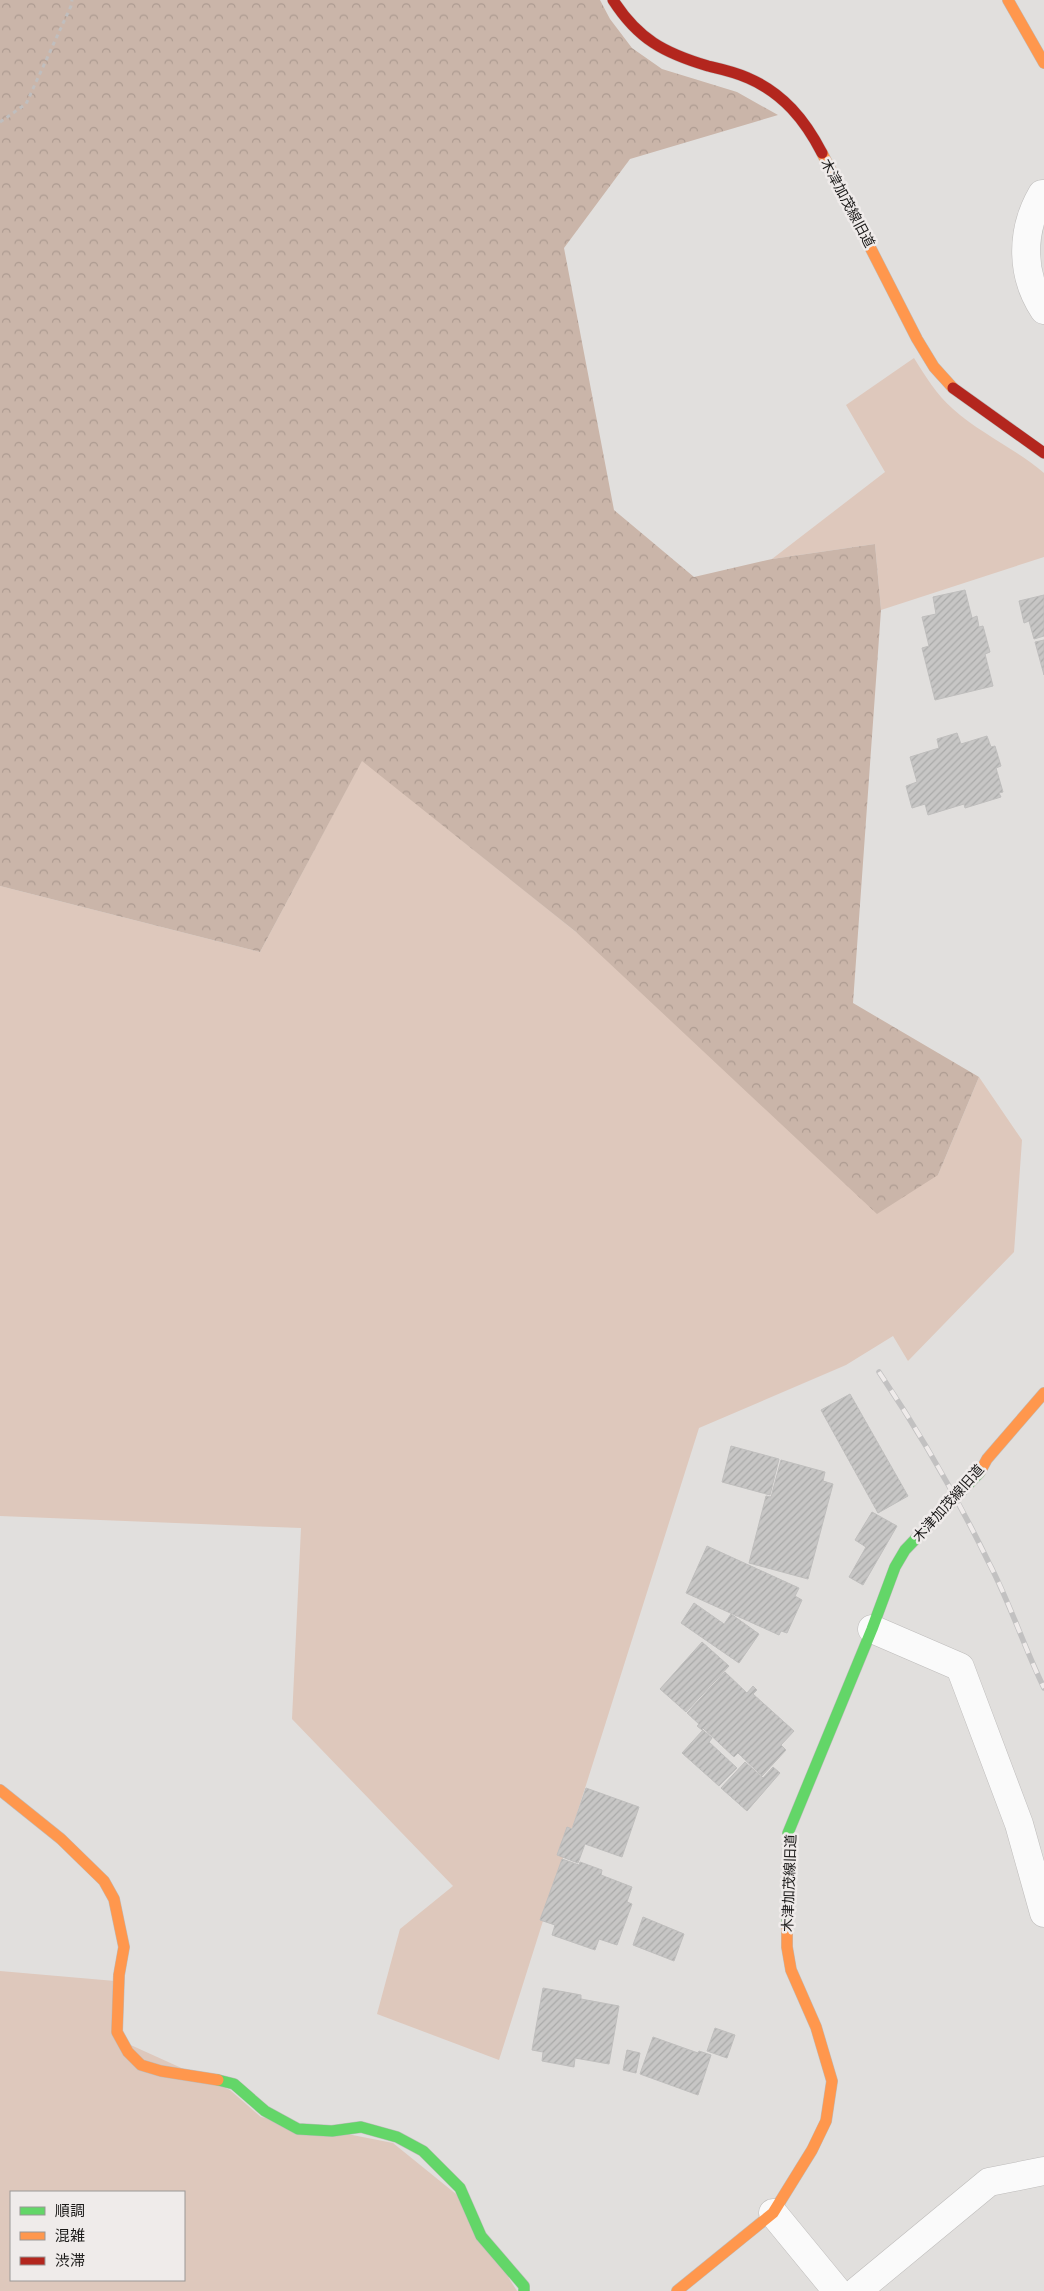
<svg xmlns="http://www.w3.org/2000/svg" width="1044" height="2291" font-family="Montserrat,'Noto Sans JP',sans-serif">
  <defs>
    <pattern id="forest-crowns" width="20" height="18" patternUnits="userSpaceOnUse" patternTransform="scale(1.25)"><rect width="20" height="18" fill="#cab5a9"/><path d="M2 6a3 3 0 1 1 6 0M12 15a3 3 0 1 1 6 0" fill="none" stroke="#ad9b91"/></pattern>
    <pattern id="building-hatch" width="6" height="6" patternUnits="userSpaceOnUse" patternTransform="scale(1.25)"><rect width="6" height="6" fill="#c7c6c5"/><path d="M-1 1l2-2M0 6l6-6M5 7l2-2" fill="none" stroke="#aaaaa9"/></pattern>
  </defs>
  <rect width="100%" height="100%" fill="#e1dfdd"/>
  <path fill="#dec8bc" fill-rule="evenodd" d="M914,358C925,376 937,395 953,409C981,434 1016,449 1044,473V557L881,610L875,544L772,559L885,472L846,405Z
    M362,760L576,932L938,1175L979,1077L1022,1140L1014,1252L908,1361L893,1336L846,1365L699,1428L499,2060L377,2014L400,1929L453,1886L292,1719L301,1528L0,1516V886L260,952Z
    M0,1971L115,1981L113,2037L230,2090L261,2117L393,2143L456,2194L517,2291H0ZM11,2192H184V2280H11Z"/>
  <path fill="url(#forest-crowns)" d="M0,0H600L610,19L632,48L662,69L737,92L778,115L630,159L564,248L614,510L694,577L772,559L875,544L881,610L853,1003L979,1077L938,1175L877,1214L576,932L362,761L260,952L0,886Z"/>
  <path fill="url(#building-hatch)" stroke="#bfbebd" d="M965,590L972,618L977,616L979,627L983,626L990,652L985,654L993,686L935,700L922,648L929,646L922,617L936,614L933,597Z
    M1044,595V636L1034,639L1029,621L1024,623L1019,601Z
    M1044,640V675L1035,642Z
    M957,733L961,744L987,736L991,747L995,746L1001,766L996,768L1003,792L999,793L1001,797L965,808L964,804L928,815L925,804L912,808L906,786L917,782L910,757L939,748L937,739Z
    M850,1394L908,1496L878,1513L821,1410Z
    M731,1446L779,1459L770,1495L722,1482Z
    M781,1460L825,1472L823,1481L833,1484L808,1579L749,1563L766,1496L771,1497Z
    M872,1512L897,1526L863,1585L849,1577L866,1547L855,1540Z
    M707,1546L799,1588L795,1596L802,1600L787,1633L781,1631L779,1635L686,1593Z
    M694,1603L724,1624L731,1614L759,1634L739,1663L681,1623Z
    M702,1642L729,1666L686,1712L660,1689Z
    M725,1672L747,1693L753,1686L757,1690L753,1694L794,1731L781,1745L786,1750L762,1776L738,1753L734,1757L703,1728L702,1730L697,1726L699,1724L687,1713Z
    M703,1730L712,1738L709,1742L737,1768L719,1786L682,1753Z
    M745,1762L763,1778L773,1767L780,1773L747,1811L721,1788Z
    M586,1788L639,1807L622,1857L585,1844L578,1863L557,1855L567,1827L572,1829Z
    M562,1859L579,1865L580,1862L602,1870L601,1875L632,1887L627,1902L632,1904L617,1945L599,1939L595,1950L552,1935L555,1925L540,1920Z
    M643,1917L684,1934L674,1961L633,1945Z
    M543,1988L581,1995V1999L619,2006L609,2064L575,2058L574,2067L542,2061L543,2052L532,2050Z
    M715,2028L735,2035L727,2058L707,2051Z
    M653,2037L698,2053L699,2051L711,2055L698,2095L640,2074Z
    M627,2050L640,2053L636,2073L623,2070Z"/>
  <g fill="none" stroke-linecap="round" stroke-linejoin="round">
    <g stroke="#bebcbb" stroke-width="29">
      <path id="street" d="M1042,194C1021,230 1020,274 1044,310
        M872,1629L960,1667L1019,1824L1044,1913
        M773,2213L837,2291
        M857,2291L989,2182L1044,2171"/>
    </g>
    <g stroke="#bebcbb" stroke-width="12">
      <path id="fast" d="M787,1927L788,1833L872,1629L895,1567L905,1550L927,1527
        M218,2080L234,2084L265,2111L298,2129L332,2131L361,2127L397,2137L423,2151L460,2188L481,2236L524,2286V2291"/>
    </g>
    <g stroke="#bebcbb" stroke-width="12">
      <path id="slow" d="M1008,0L1044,63
        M822,153L917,339L934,367L953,388
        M980,1472L987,1459L1044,1393
        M0,1790L61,1839L104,1881L114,1899L124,1947L119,1975L117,2032L128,2052L141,2065L161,2071L218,2080
        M677,2291L773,2213L812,2150L826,2121L832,2081L816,2027L791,1970L787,1947V1927"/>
    </g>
    <g stroke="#bebcbb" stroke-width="12">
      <path id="jam" d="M613,0C638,39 664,53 708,66C721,69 735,72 748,78C783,93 805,120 822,153
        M953,388L1044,453"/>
    </g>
    <path stroke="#c0bebe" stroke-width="3" stroke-dasharray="4 4" stroke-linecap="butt" d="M0,122L26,104L71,6L72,0"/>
    <use href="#street" stroke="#fafafa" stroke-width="28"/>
    <use href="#fast" stroke="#63d668" stroke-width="11"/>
    <use href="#slow" stroke="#ff974d" stroke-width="11"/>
    <use href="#jam" stroke="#b3261e" stroke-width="11"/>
    <g stroke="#c2c1c1" stroke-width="5.5">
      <path id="rail" d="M879,1372C920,1433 957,1497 989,1563C1010,1603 1024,1647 1044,1688"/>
    </g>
    <use href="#rail" stroke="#efebea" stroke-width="4" stroke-dasharray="11" stroke-linecap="butt"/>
    <g stroke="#bebcbb" stroke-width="12" stroke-linecap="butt">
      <path id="fast-bridge" d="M927,1527L980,1472"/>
    </g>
    <use href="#fast-bridge" stroke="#63d668" stroke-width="11"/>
  </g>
  <g text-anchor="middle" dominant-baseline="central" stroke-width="5" stroke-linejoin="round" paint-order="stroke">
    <g font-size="14" fill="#1b1a19" stroke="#efebea">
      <text transform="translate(848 203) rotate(62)">木津加茂線旧道</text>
      <text transform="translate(948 1503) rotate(-48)">木津加茂線旧道</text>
      <text transform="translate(789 1883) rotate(-88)">木津加茂線旧道</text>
    </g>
  </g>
  <rect x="10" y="2191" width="175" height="90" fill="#efebea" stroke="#9a9796"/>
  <rect x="20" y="2207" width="25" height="8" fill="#63d668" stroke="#9a9796"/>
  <text x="55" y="2216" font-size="15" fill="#1b1a19">順調</text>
  <rect x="20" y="2232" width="25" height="8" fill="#ff974d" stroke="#9a9796"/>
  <text x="55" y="2241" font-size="15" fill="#1b1a19">混雑</text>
  <rect x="20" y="2257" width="25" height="8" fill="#b3261e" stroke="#9a9796"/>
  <text x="55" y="2266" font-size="15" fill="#1b1a19">渋滞</text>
</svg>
